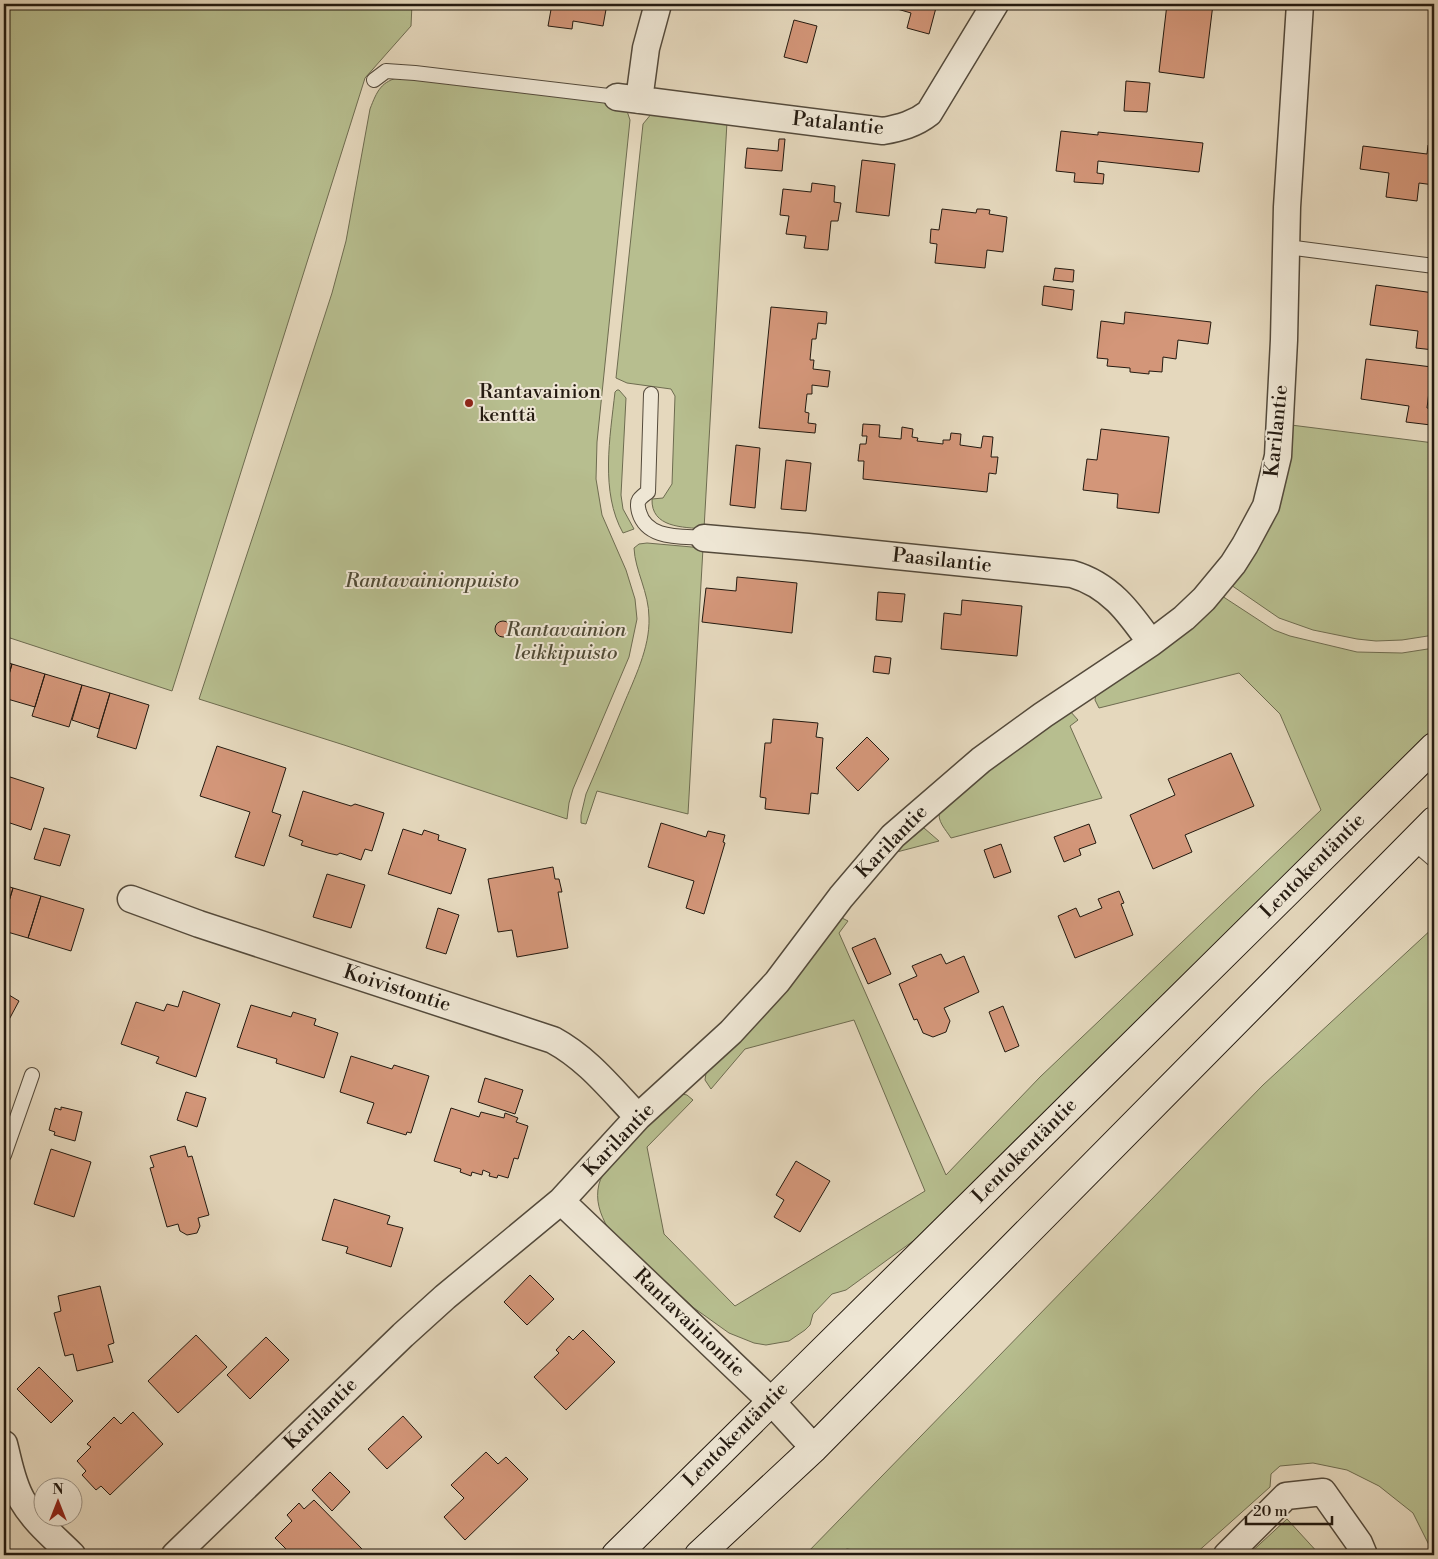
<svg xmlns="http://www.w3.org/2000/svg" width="1438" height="1559" font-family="'Libre Bodoni',serif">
  <rect width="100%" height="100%" fill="#e5d8bd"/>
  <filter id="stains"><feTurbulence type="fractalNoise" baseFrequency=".004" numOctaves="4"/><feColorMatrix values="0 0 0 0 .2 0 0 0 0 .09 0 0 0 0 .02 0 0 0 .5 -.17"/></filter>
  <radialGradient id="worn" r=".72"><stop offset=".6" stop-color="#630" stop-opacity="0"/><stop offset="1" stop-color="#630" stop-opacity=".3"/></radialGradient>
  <path fill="#b7be8f" stroke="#6e6c50" d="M4,4H412L411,26L365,78L172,691L4,636Z
    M401,77L618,104L627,111L630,120L597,442L596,479L602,515L626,570L635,599L637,619L629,657L573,789L569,803L567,819L344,745L199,699L259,518L332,293L346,241L370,109C377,91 381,81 401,77Z
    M652,113L727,122L704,529C683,527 651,528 652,499L663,498L672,484L675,396L671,389L627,383L616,378L643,124Z
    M617,390H619L626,398L621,495L623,509L634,529L623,533C600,492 610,437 615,392Z
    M1291,425L1434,443V635L1402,640L1376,641L1357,639L1313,630L1279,618L1231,585Z
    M647,543L703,548L688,814L597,791L586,824L581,823V815L586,794C599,764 611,735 623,706C634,679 650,648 649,618C649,592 635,571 634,548L639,544Z
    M1222,596L1274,630L1290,636L1357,652L1402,653L1434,648V735L931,1228L846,1290L832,1294L813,1314L810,1325L805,1330L789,1341L766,1345L754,1343L729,1333L694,1308L608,1228C600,1214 595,1200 599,1184C604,1162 663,1111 682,1094L687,1095L693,1100L647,1147L664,1234L735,1306L925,1191L854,1020L745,1049L711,1089L705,1080L706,1073L741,1037L842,918L848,921L839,933L946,1175L1040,1077L1321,810L1280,714L1239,673L1099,708L1095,700L1096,693Z
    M1070,711L1078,720L1070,726L1102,798L951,838C946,830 936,820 940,811L986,771Z
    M924,828L939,841L893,853Z
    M1434,927V1555L1413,1513L1379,1486L1347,1470L1313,1463L1280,1466L1271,1474L1270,1487L1194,1555H886L847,1549L834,1555H805L1263,1085Z
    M1287,1519L1320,1555H1248Z"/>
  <path fill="#d39679" stroke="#241a10" d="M552,4H607L603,26L573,21L572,29L548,26Z
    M880,4H937L929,34L907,28L911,13Z
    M1167,4H1213L1204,78L1159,72Z
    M794,20L817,26L807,63L784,57Z
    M1126,81L1150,83L1147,112L1124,111Z
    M1061,131L1098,135V132L1203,143L1199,172L1098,161L1097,173L1104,174L1103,184L1074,182L1075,173L1056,171Z
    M779,139H785L782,171L745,168L747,148L778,151Z
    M1428,145L1434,146V185L1419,183L1417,201L1386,197L1389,173L1360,169L1363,146L1427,154Z
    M862,160L895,164L889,216L856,212Z
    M812,183L835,186L834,202L841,203L838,221H831L828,250L804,248L806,236L786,234L789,216L780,215L783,189L811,192Z
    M942,209L976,213L977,209H982L990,210L989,214L1007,217L1003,252L987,250L985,268L935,263L937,244L930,243L931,229L939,230Z
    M1055,268L1074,270L1073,282L1053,280Z
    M1376,285L1434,293V350L1416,348L1418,331L1370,325Z
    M1044,286L1074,290L1072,310L1042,305Z
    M771,307L827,312L826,324L818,323L816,339H812L810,360H814L813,369L830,371L828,387L812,385V394H807L805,412L809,413L808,423L816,424L815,433L759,428Z
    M1125,312L1211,322L1208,344L1178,340L1176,359L1163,357L1162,372L1149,371V374L1130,372V368L1107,366L1108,359L1097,358L1101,321L1124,324Z
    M1366,359L1432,367L1427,408L1433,409L1431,425L1406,422L1409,406L1361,399Z
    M863,424L880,425L879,437L901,439L902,427L913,429L912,437L918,438L917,441L943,444V440H950L951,433L961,434L960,445L981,448L983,436L993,437L991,457H998L996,474L989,473L987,492L863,479L864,461H858L860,444H866L867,436H862Z
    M1101,429L1169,437L1159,513L1117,508L1118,494L1083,490L1087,459L1097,460Z
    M736,445L760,448L755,508L730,505Z
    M786,460L811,463L806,511L781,509Z
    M737,577L797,583L792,633L702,622L706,588L736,591Z
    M878,592L905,594L902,622L876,620Z
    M962,600L1022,606L1017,656L941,649L944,613L961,615Z
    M495 629a8 8 0 1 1 16 0a8 8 0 1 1-16 0Z
    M875,656L891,658L889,674L873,672Z
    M4,661L12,664L4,692Z
    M12,664L45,674L35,707L4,698V692Z
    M45,674L82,685L69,727L32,716Z
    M82,685L110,693L99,729L72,720Z
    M110,693L149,705L136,749L97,737Z
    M773,719L818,723L816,737L823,738L818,794L811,793L809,814L765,809L766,798L760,797L765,743H771Z
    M867,737L889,759L858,791L836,768Z
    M217,746L286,768L272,812L281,815L264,866L235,857L250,812L200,796Z
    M1231,753L1254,806L1185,835L1192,852L1153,869L1130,815L1175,795L1168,779Z
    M4,775L44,788L31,830L4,821Z
    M303,791L351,806L355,804L384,813L372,851L365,849L361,860L340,853L337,855L328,853L301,845L303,841L289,836Z
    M661,823L706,837L708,831L725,835L723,842L725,843L704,914L686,908L694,881L648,867Z
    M1089,824L1096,843L1079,849L1081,855L1064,862L1054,837Z
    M44,828L70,835L60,866L34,859Z
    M403,829L422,835L424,830L439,835L438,840L466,849L451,894L388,874Z
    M1001,844L1011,872L994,878L984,850Z
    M553,867L555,879H559L562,892H558L568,948L517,957L512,930L498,932L488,879Z
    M327,874L365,885L351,928L313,917Z
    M4,885L13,888L4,918Z
    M13,888L41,896L28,938L4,931V918Z
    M1119,891L1124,903L1121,904L1133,935L1075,958L1058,916L1076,908L1080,917L1102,908L1098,899Z
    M41,896L84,909L71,951L28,938Z
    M438,908L459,915L446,954L426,948Z
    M875,938L891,974L868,984L852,948Z
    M941,954L946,964L964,956L979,992L944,1008L950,1021L946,1032L933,1037L923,1033L917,1019L914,1020L899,984L917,976L912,966Z
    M183,991L220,1004L196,1077L156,1063L159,1057L121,1044L136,1002L164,1011L167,1004L178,1007Z
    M4,992L19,1001L4,1029Z
    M251,1005L291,1017L293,1012L316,1019L314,1025L338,1033L324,1078L276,1063L277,1059L237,1047Z
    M1003,1006L1019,1046L1005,1052L989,1012Z
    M351,1056L392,1069L394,1065L429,1076L411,1133L407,1132L406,1135L367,1123L374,1103L340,1092Z
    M485,1078L523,1090L515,1114L478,1102Z
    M186,1092L206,1098L197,1127L177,1120Z
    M61,1107L82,1112L75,1141L54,1135L55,1132L49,1130L55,1108L61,1110Z
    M451,1108L479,1117L481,1112L504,1118L505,1113L518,1118L516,1122L528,1126L518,1159L514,1158L508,1178L498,1175L497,1178L489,1176L490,1173L483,1170L482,1175L472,1172L471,1176L460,1172L461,1169L434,1161Z
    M185,1146L188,1157L192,1156L209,1215L198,1218L200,1226L197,1233L187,1235L180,1231L178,1224L167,1227L150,1168L154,1167L150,1156Z
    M51,1149L91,1162L74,1217L34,1204Z
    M796,1161L830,1181L800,1232L774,1217L784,1200L776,1195Z
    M334,1199L390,1216L387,1224L403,1228L391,1267L346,1253L348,1247L322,1240Z
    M530,1275L554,1299L527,1325L504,1302Z
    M100,1286L114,1343L108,1345L113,1362L77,1371L73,1354L65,1356L54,1313L61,1311L58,1296Z
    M583,1330L615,1362L566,1410L534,1377L559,1353L556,1350L569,1336L573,1340Z
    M196,1335L227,1367L178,1413L148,1381Z
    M266,1337L289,1360L250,1399L227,1375Z
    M39,1367L73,1401L51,1423L17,1389Z
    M133,1412L163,1444L110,1495L101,1486L96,1490L82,1475L86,1471L77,1461L91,1447L87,1444L114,1417L121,1424Z
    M403,1416L422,1437L387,1469L368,1449Z
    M486,1452L498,1464L506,1457L528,1479L465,1540L444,1517L464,1498L451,1485Z
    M330,1472L350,1492L332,1511L312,1490Z
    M314,1500L362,1549L356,1555H330L327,1552L324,1555H292L275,1538L292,1521L287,1515L299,1503L304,1509Z"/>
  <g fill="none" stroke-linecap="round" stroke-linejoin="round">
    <g stroke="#544a3b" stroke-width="16">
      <path id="lane" d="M374,80L386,71L415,73L617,97
        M1287,247L1434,266
        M651,394L648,492C645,494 641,497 639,500C637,503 638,508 639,512C647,540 681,536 704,538
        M1413,842L1434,860
        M4,1155L32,1075"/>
    </g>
    <g stroke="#544a3b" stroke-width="29">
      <path id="street" d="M617,97L883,131C900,128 915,124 929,113L995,4
        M639,100L646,48L658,4
        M704,538L808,547L1072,574C1110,585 1129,612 1151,643
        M131,899L199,924L553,1040C588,1059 611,1089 638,1117
        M561,1201L771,1401L814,1448
        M4,1444C9,1463 12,1483 22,1500C34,1521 55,1538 72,1555
        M175,1555L403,1335L445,1297L561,1201L638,1117L731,1032L777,982L841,897L893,836L981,760L1043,715L1151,643L1184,618L1204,599L1233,564L1245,545L1266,506L1278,456L1284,340L1287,207L1300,4
        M1227,1555L1286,1496L1323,1492L1359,1543L1364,1555"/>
    </g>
    <g stroke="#241a10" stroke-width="30">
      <path id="secondary" d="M616,1555L1434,747
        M699,1555L814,1448L1434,821"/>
    </g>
    <use href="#lane" stroke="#eee6d4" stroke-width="14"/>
    <use href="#street" stroke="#eee6d4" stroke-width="26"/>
    <use href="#secondary" stroke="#eee6d4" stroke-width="28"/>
  </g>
  <circle fill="#8f2418" stroke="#eee6d4" stroke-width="2" cx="469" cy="403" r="5"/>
  <g text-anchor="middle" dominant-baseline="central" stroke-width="4" stroke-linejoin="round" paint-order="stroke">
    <g font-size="20" fill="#241a10" stroke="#eee6d4">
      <text transform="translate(838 124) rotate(6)">Patalantie</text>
      <text transform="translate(1277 431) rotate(-84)">Karilantie</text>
      <text transform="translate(942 561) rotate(6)">Paasilantie</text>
      <text transform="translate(892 842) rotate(-46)">Karilantie</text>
      <text transform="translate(1313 866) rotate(-45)">Lentokentäntie</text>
      <text transform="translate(397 989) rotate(18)">Koivistontie</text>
      <text transform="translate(619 1140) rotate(-46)">Karilantie</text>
      <text transform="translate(1025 1151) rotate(-45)">Lentokentäntie</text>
      <text transform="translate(689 1323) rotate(44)">Rantavainiontie</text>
      <text transform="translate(321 1414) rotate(-44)">Karilantie</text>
      <text transform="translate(736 1435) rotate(-45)">Lentokentäntie</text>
    </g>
    <g font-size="20" fill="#241a10" stroke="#eee6d4" text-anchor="start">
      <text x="479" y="392">Rantavainion<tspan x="479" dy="23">kenttä</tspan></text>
    </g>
    <g font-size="20" font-style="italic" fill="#504b36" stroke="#eee6d4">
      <text x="432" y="581">Rantavainionpuisto</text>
      <text x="566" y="630">Rantavainion<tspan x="566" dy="23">leikkipuisto</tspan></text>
    </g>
  </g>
  <rect width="1438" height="1559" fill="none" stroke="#e5d8bd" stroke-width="20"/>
  <rect x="5" y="5" width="1428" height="1549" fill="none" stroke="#241a10" stroke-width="2.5"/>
  <rect x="10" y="10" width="1418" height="1539" fill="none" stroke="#241a10"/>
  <g transform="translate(58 1502)"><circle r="24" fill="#eee6d4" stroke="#9d9486"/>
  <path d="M0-4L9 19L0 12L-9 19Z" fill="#8f2418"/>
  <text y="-8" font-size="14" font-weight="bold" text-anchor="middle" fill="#241a10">N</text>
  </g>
  <path d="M1246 1516v8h86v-8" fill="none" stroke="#241a10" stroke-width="2.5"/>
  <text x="1253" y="1516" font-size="15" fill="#241a10" stroke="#eee6d4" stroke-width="4" paint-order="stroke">20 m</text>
  <rect width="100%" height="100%" filter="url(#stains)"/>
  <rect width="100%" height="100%" fill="url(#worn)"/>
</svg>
